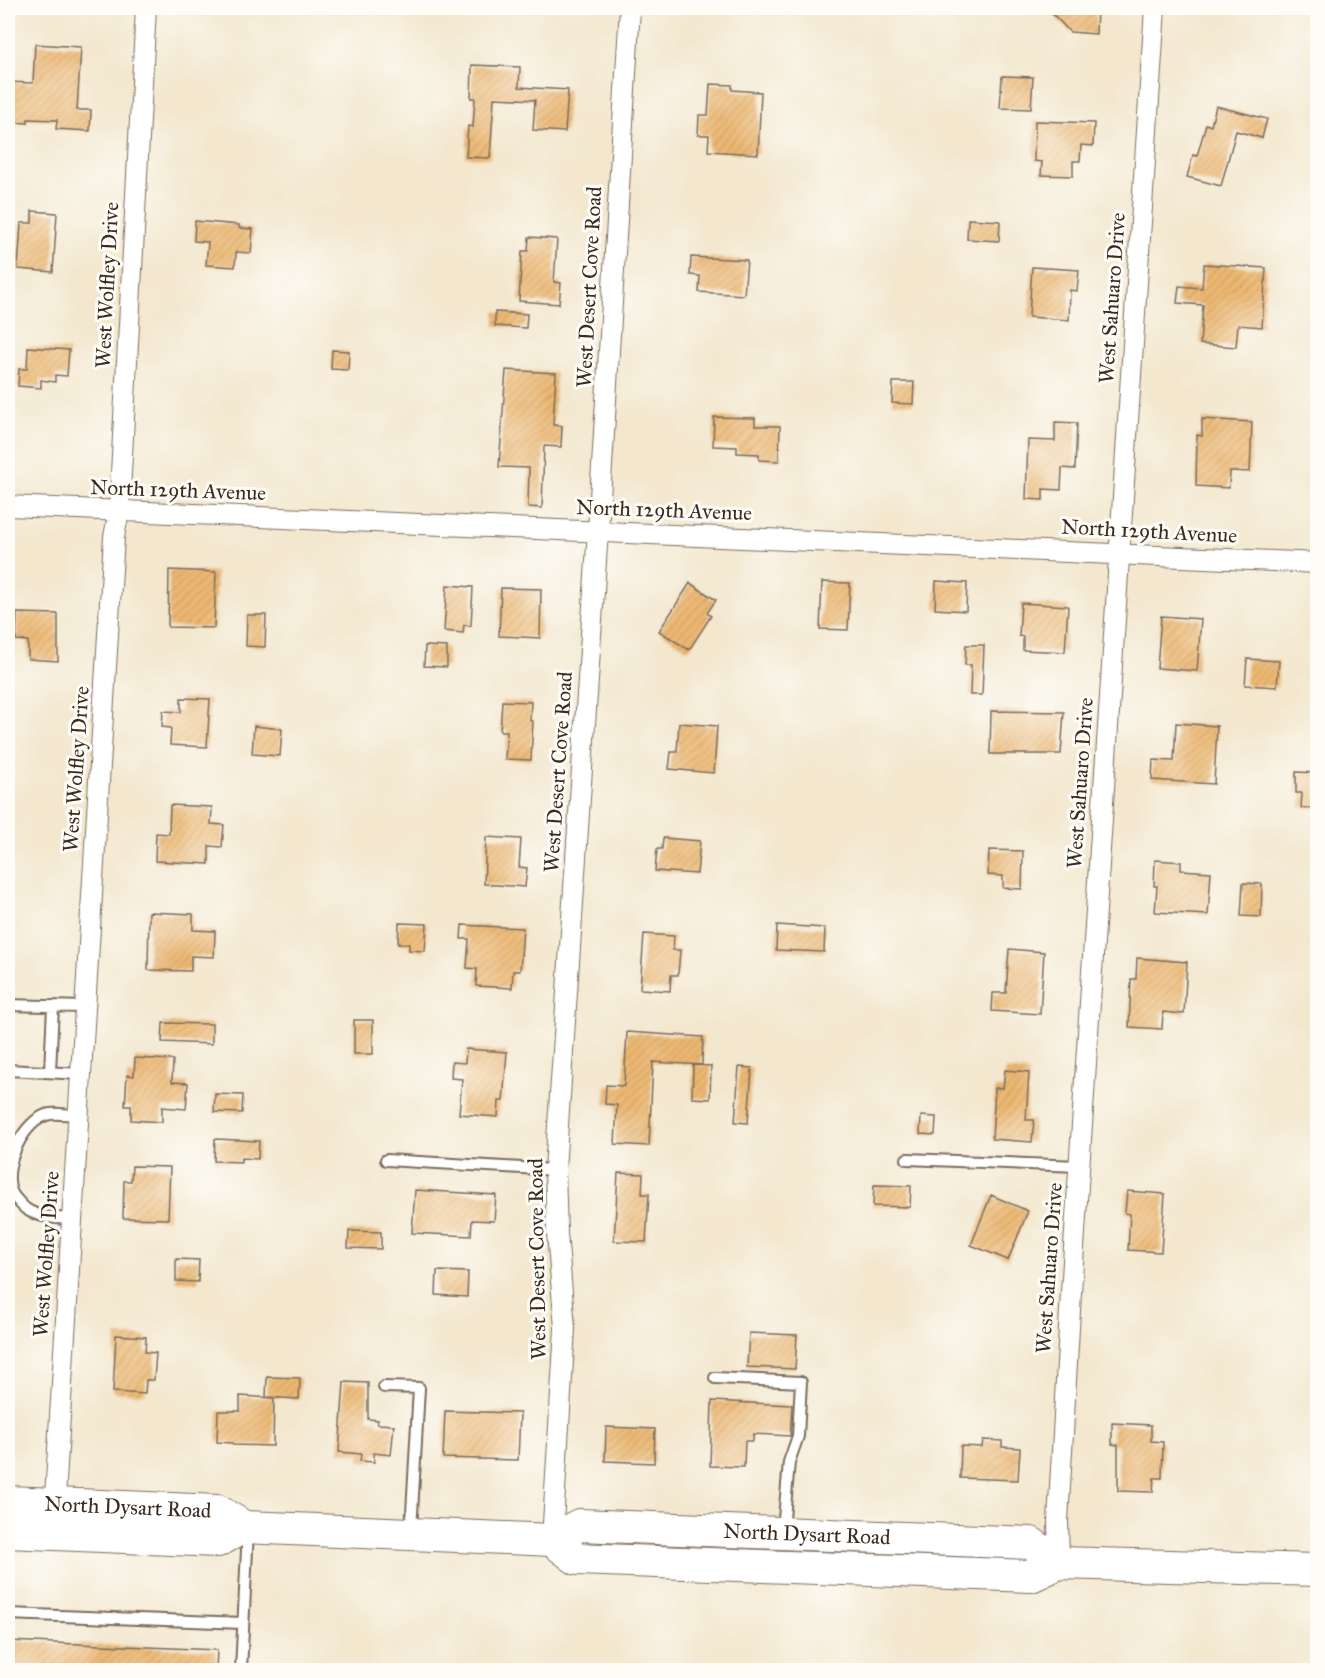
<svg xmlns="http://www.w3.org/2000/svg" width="1325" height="1678" font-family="'IM FELL Great Primer',serif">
  <defs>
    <pattern id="building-hatch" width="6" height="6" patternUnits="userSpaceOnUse" patternTransform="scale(1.5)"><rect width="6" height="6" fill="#edb872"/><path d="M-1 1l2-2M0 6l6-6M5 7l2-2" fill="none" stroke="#cc9e62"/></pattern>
  </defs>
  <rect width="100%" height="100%" fill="#fdfcf7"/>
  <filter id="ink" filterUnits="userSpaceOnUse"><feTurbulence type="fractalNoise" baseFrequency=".0167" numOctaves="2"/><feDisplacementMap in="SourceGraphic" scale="12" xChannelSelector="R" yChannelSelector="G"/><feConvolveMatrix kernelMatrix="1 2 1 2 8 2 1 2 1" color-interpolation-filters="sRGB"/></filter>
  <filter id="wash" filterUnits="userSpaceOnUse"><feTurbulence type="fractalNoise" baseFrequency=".008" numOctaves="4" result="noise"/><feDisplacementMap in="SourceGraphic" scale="24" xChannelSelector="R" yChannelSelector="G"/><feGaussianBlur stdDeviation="1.35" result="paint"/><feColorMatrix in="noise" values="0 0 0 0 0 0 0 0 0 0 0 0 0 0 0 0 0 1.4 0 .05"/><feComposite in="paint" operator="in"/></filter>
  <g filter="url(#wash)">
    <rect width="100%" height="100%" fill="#f3e7ce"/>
    <g id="blocks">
      <path fill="url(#building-hatch)" d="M1047,8H1097L1096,34L1070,32Z
        M35,44L81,47L77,110H91L90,131L56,129L57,120L28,119V123L8,122V82L33,83Z
        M472,65L520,67L519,87L568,90L565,132L533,130L535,100L494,98L490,158L466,157L468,126L473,127L475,98H471Z
        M1002,76L1033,77L1031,109L1000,108Z
        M710,84L732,85V90L761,92L758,154L708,151L709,135H698L699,115H708Z
        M1216,106L1267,119L1262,138L1236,131L1221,186L1187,177L1193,155L1197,156L1206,124L1211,126Z
        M1035,121L1094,123L1093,146L1081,145L1080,161H1073V176L1041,175L1042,162L1034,161Z
        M32,211L57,213L53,272L18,269L21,223H32Z
        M968,219L1000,221L999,241L967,239Z
        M195,221L239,225V228L253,229L251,253L236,252L235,267L206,265L208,242L194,241Z
        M529,237L557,239L554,282L561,283L559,304L519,301L522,251H528Z
        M691,257L747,260L744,295L699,292L700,276L690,275Z
        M1204,264L1266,268L1262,327L1238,325L1236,347L1200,344L1203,305L1177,303L1179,286L1202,288Z
        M1032,267L1079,270L1077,291L1070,290L1069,320L1029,317Z
        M495,312L527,314L526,328L495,326Z
        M28,347L69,350L67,376L55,375V382L41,380V388L18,386L19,369H27Z
        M332,350L349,351L348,370L331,369Z
        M506,370L556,373L553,425L562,426L561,447L544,446L542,508L528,507L529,468L499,467Z
        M893,382H914L913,404L892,403Z
        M714,417L755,418V426H780L779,461L759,460V454L737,453V447L713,446Z
        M1202,419L1252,422L1250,472L1230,471L1229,488L1196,486L1197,435L1202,436Z
        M1055,422L1077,423L1075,469L1062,468L1061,490L1043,489V500L1026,499L1028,440L1055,441Z
        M169,570L216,572L214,628L168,627Z
        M936,581L967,583L966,611L935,609Z
        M822,582L850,583L848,630L820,629Z
        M690,583L716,600L707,613L711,616L689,650L659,631Z
        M447,585L473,587L471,626L464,625L463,633L444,631Z
        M501,588L541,589L540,638L499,636Z
        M1021,603L1068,606L1065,652L1023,650V637L1019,636Z
        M17,613L58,614V661L28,659V641L16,640Z
        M247,615H266L265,647L246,646Z
        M1161,616L1201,619L1197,671L1157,668Z
        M966,645H984L982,695H970L971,665H965Z
        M425,646L447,647V667L424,666Z
        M1247,659L1279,661L1277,687L1245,685Z
        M181,698L210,699L207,747L170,745L171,728L162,727L163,711L181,712Z
        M502,701L531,702L530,721H533L531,760L505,759L507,731H500Z
        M991,711L1064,712L1061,754H990Z
        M679,723L717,726L714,773L669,769L671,752H677Z
        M1176,723L1217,726L1214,784L1152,780L1153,760L1174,761Z
        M254,726L282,729L280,756L252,754Z
        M1296,772L1317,773V808H1301L1302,793H1296Z
        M170,805L212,807L211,824L224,825L222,847L209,846V864L155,861L156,833L169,834Z
        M486,837L521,839L519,867L527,868L525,887L484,884Z
        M663,838L700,841L697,874L655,871L657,849H662Z
        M989,850L1023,851L1022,889L1003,888V876L988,875Z
        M1155,860L1181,862V870L1211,872L1208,915L1155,912L1157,886H1154Z
        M1243,883L1262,884L1261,917L1241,916Z
        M149,912L193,914V930L215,931L214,957L191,956V971L148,970Z
        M399,923L427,924L425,951L409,950V944H398Z
        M462,925L523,928L520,971H513L512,988L476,986L477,969L467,968L469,939H461Z
        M777,925L825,928L824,952L776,950Z
        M644,934L674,936L673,950H680L678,975H671L670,991L640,989Z
        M1009,949L1044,952L1040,1014L992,1011L993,993H1006Z
        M1137,958L1187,962L1184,1014L1163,1012L1162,1029L1129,1027L1131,979H1136Z
        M354,1020H373V1054H354Z
        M163,1023L212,1024V1044L162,1042Z
        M627,1032L703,1037L702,1065L653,1062L649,1146L615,1144L617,1105L605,1104L606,1085L624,1086Z
        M466,1049L507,1052L503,1101H499L498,1117L459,1114L462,1079L451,1078L452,1062L465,1063Z
        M135,1058L173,1060L172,1082L188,1083L186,1109L162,1107V1122L131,1120V1106H125L127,1075L134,1076Z
        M693,1065L711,1066L710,1099L692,1098Z
        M739,1067L752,1068L748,1123L735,1122Z
        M1005,1070L1029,1072L1026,1120H1034L1032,1142L992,1139L995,1088H1003Z
        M215,1094L243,1095L242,1113L214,1112Z
        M921,1116L936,1117L935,1135L920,1134Z
        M215,1139L259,1141L258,1159L241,1158V1162L214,1161Z
        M132,1166L170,1167L168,1219L123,1218L124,1181H131Z
        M618,1173L643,1174L642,1194H649L646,1242L614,1241Z
        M874,1185L911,1186L910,1207L873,1206Z
        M415,1190L496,1195L494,1221L472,1220L471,1236L412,1233Z
        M1127,1191L1165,1194L1161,1252L1128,1250L1130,1214L1125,1213Z
        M991,1195L1028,1211L1008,1260L971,1245Z
        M349,1231L381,1232V1249L348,1248Z
        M176,1259L199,1260L198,1282L176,1281Z
        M437,1271L468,1272L467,1297L436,1295Z
        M749,1333L797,1335L795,1369L747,1367Z
        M116,1335L146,1337L145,1352L156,1353L154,1380H146L145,1394L113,1392Z
        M267,1377L300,1378L299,1399L266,1397Z
        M344,1382L368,1383V1419L378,1420L377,1424L394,1425L391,1455L374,1453V1462L360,1461L361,1454L339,1452Z
        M240,1396L274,1398L273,1446L233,1445V1443L217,1442L218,1411H240Z
        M712,1401L792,1405L790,1436L753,1434V1441H745L744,1467L710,1466Z
        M445,1411L520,1413L518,1460L443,1458Z
        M1112,1423L1151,1425V1441L1163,1442L1162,1478H1154L1153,1492L1118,1491V1445L1112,1444Z
        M606,1427L655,1429L654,1463L605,1461Z
        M983,1440L1002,1441V1447L1020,1448L1018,1480L960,1478L961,1446L982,1447Z
        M8,1641L217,1650L216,1671H8Z"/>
    </g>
  </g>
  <g filter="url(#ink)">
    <use href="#blocks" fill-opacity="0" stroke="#7b6c5c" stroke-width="1.5"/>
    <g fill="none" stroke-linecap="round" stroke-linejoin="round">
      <g stroke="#7b6c5c" stroke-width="14">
        <path id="service" d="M8,1005L85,1007
          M8,1070L81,1074
          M50,1072L53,1006
          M907,1159L1079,1166
          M386,1160L555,1170
          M72,1219C58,1218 39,1218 26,1209C22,1206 13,1196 11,1191C2,1167 23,1119 50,1114C59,1113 69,1115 78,1115
          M715,1378L801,1382L798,1436L789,1462L783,1530
          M384,1387L419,1388L411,1531
          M8,1614L243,1623
          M241,1670L248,1530"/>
      </g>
      <g stroke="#7b6c5c" stroke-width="22">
        <path id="minor" d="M8,506L1318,563
          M54,1514L114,537L119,511L146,8
          M552,1540L565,1328L557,1233L555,1170L598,531L630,8
          M1059,1563L1058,1521L1071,1293L1155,8"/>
      </g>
      <g stroke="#7b6c5c" stroke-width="34">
        <g id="primary">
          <path id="s1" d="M8,1502L218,1511L244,1527L552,1540L579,1525L1031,1543L1059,1563"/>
          <path d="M8,1532L218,1541L244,1527"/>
          <path d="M552,1540L577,1559L1031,1576L1059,1563L1318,1570"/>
        </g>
      </g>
      <use href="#service" stroke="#fff" stroke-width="10"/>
      <use href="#minor" stroke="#fff" stroke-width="20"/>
      <use href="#primary" stroke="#fff" stroke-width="32"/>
    </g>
  </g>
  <g text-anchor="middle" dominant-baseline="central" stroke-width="6" stroke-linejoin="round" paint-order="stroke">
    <g font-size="21" fill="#3b2a1e" stroke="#fdfcf7">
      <text transform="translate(107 285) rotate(-87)">West Wolfley Drive</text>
      <text transform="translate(589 287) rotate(-87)">West Desert Cove Road</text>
      <text transform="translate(1112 298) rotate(-86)">West Sahuaro Drive</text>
      <text transform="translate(178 490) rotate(2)">North 129th Avenue</text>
      <text transform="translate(664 510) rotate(2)">North 129th Avenue</text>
      <text transform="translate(1149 531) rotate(3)">North 129th Avenue</text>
      <text transform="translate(76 769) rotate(-86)">West Wolfley Drive</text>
      <text transform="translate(558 772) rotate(-86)">West Desert Cove Road</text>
      <text transform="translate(1080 783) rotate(-86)">West Sahuaro Drive</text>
      <text transform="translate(46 1254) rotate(-86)">West Wolfley Drive</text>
      <text transform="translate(537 1259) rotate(-91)">West Desert Cove Road</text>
      <text transform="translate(1049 1268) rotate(-86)">West Sahuaro Drive</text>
      <text stroke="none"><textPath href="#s1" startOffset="120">North Dysart Road</textPath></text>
      <text stroke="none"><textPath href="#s1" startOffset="808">North Dysart Road</textPath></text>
    </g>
  </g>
  <rect width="1325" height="1678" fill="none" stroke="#fdfcf7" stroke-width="30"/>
</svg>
